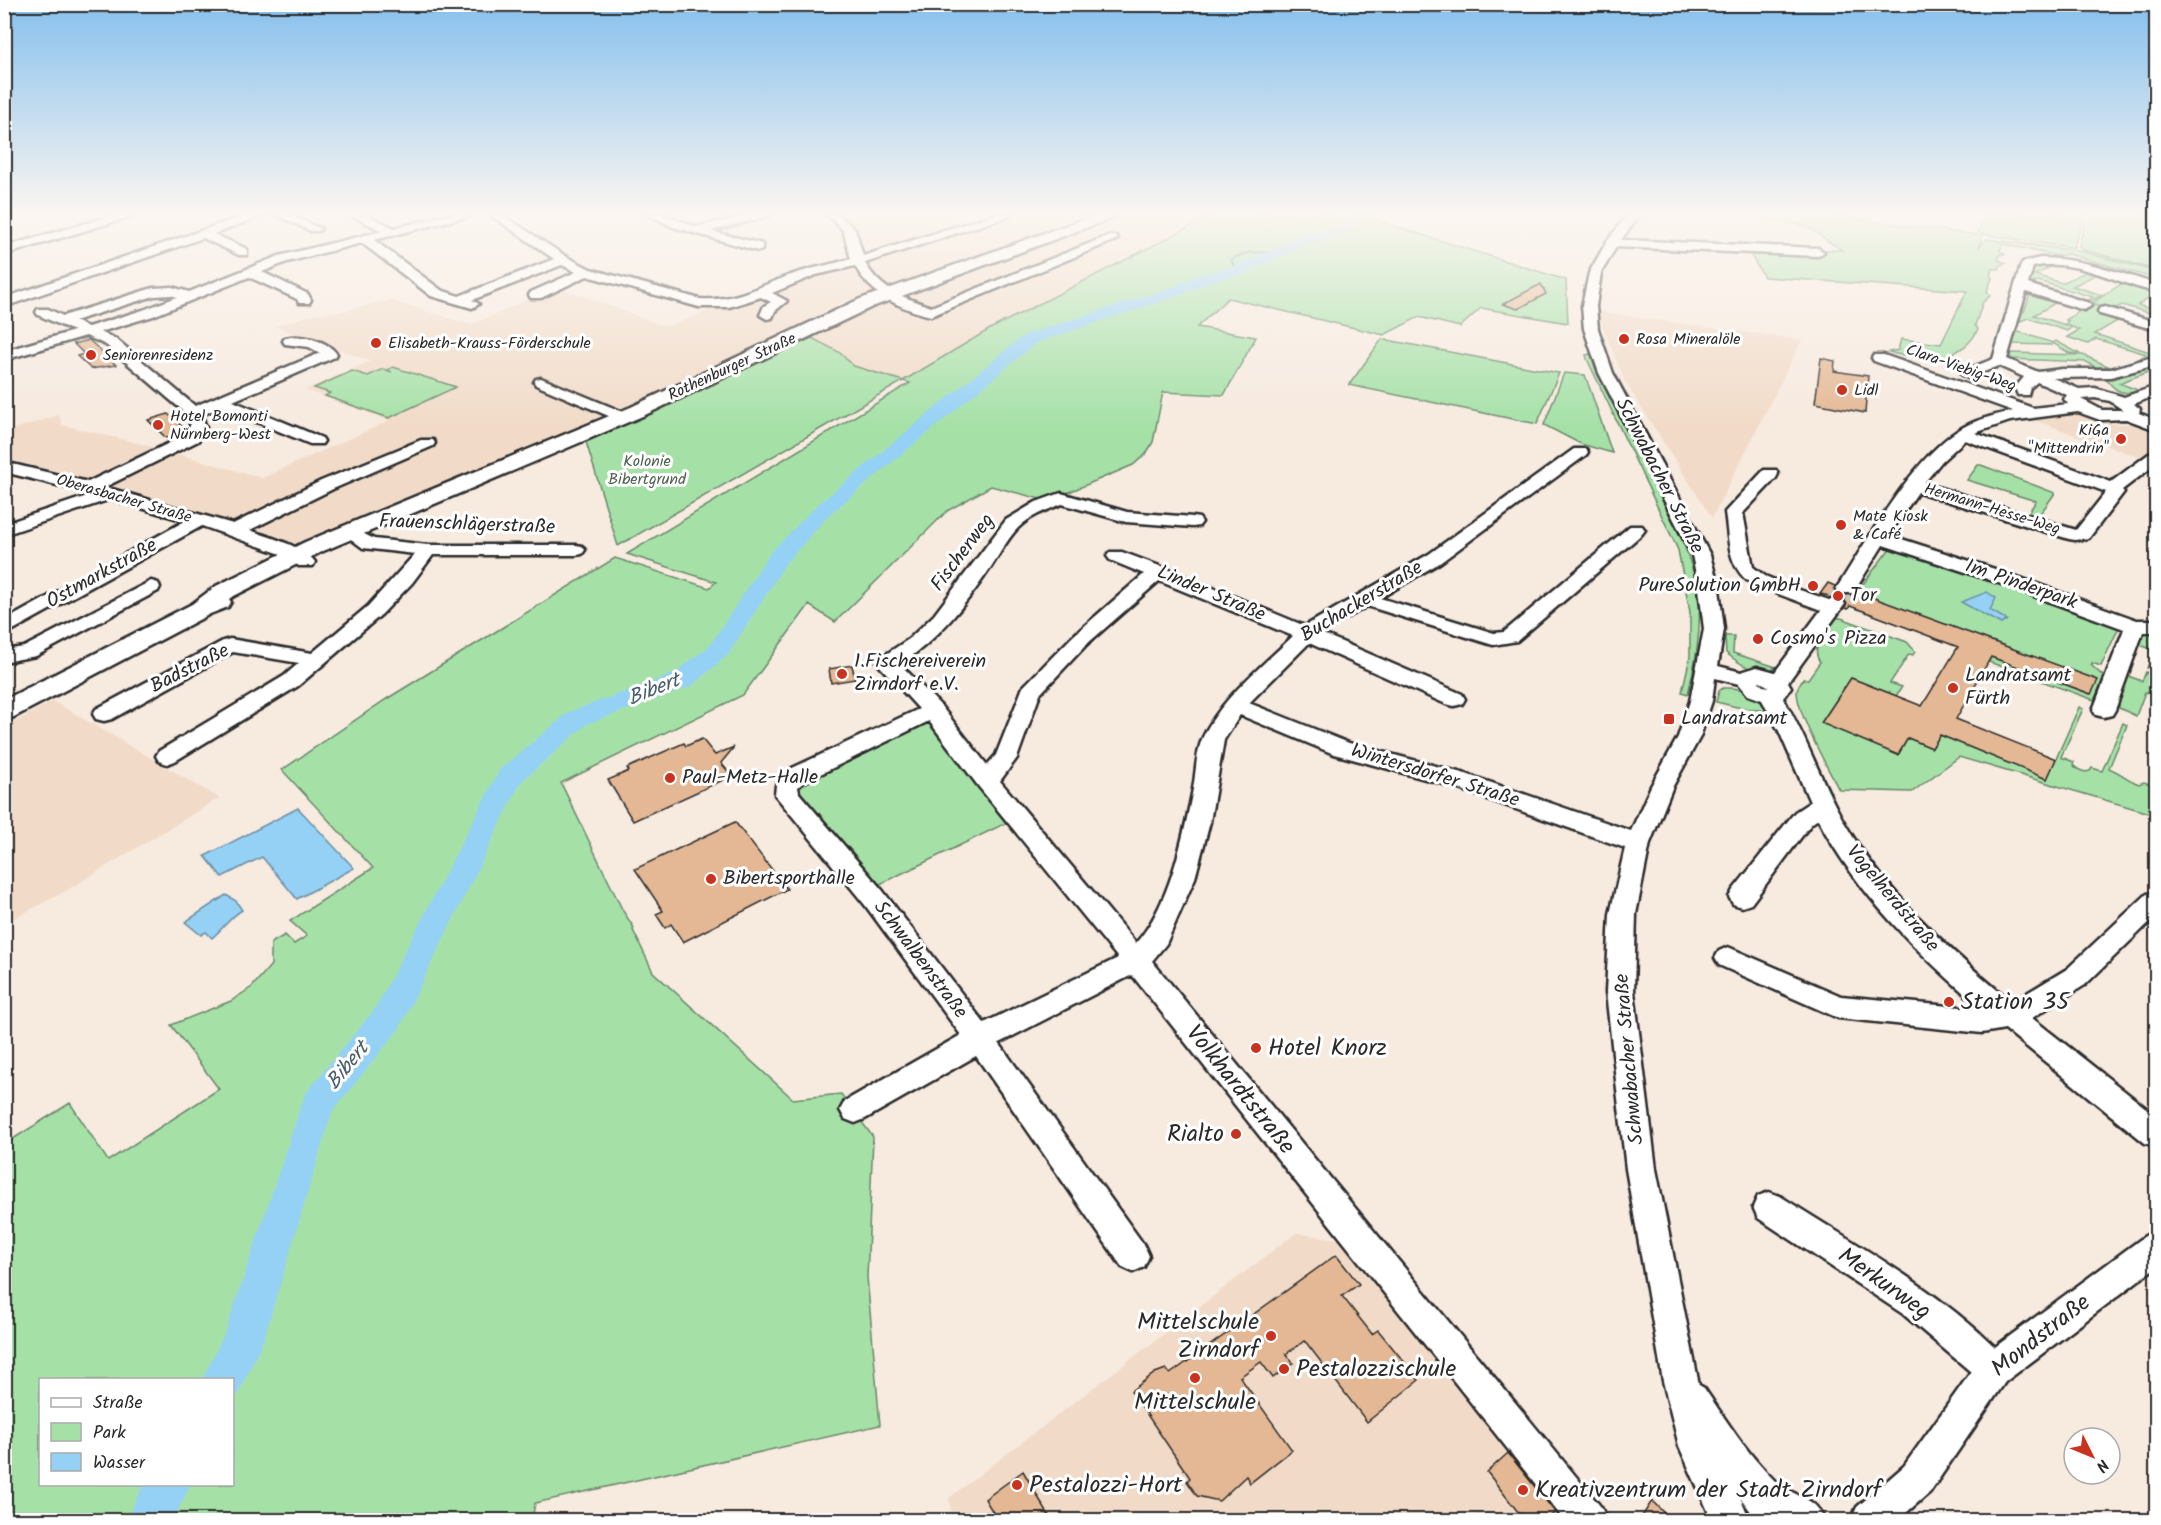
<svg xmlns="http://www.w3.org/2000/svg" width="2161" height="1525" font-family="Kalam,sans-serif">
  <rect width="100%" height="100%" fill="#f7eadf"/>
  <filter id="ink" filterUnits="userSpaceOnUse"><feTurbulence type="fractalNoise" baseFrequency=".0167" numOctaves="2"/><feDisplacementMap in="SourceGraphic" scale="12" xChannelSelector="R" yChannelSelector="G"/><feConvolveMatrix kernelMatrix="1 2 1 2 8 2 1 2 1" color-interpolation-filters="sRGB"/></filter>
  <g filter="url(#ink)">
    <path fill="#f1dbc8" d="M832,214H941L935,216L963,226L995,214H1215L990,329L903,381L854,366L839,352L812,338L870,306L847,300L798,326L599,419L416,494L304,546L14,469L5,472V432L59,415L62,425L146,445L262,478L389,421L305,390L370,361L275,326L316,314L340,312L390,300L471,325L557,287L667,327L852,256L848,233Z
      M1597,312L1802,340L1712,518L1625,382Z
      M2075,413L2118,424H2144L2156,428V449L2142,458L2030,419Z
      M53,701L219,798L64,892L5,923V727Z
      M1296,1233L1345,1240L1571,1520H1481L1474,1513L1458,1520H952L949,1498Z"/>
    <path fill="#a5e1a7" stroke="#688669" stroke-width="1.5" fill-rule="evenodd" d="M1215,214H1377L1373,216L1378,221L1566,280L1568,323L1481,308L1460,327L1419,317L1384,335L1228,298L1197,327L1256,337L1224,395L1163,392L1153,442L1146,454L1133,465L1048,501L991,486L947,511L835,622L809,605L743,695L561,783L623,911L634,928L633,930L653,972L793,1099L841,1094L873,1137L867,1277L880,1425L535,1503L532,1520H5V1144L70,1103L108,1161L219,1089L171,1025L231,1001L252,987L271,965V943L285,935L294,944L307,936L290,921L373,868L282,770L385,700L615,558L709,588L716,582L627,554L910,383L903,381L618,546L586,442L812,338L839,352L854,366L903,381L990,329ZM40,1380H232V1484H40Z
      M1770,214H1821L1977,235L1986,214H2085L2073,248L1982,234L1979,247L1987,239L2084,252L2154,271L2156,276L2153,278L2068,254L2057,256L2002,244L2000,251L2005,254L2000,255L1998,260L2006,263L2001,265L1999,269H1992L1990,275L1992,278L1987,291L1990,296L1983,302L1975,325L1978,329C1970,348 1953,353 1935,362C1916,354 1906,358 1889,352L1898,350L1901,339L1941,344L1967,291L1764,277L1747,249L1842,250L1804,225L1771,221Z
      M2087,214H2156V270L2081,249L2079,246Z
      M2047,262L2083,268L2079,270L2056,264L2035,275L2062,283L2090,270L2093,271L2089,273L2095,275L2073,286L2102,295L2089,302L2087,301L2093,297L2038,281L2030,284L2025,283L2030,266Z
      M2127,280L2156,292L2138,305L2156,311V315L2122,305L2115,309L2092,303Z
      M2030,294L2057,302L2034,315L2072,327L2067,331L2028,318L2018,322L2021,313L2017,312H2024Z
      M2089,304L2106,308L2100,314L2119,320L2095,334L2156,354V358L2147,362L2139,359L2146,354L2096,339L2088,344L2067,337L2079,330L2065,324L2068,321L2066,320Z
      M2016,331L2053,343L2056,341L2080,354L2069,353L2053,343L2052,345L2012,344Z
      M1382,339L1559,373L1537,424L1349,385Z
      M2009,353L2083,355L2110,367H2095L2087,362L2011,359Z
      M1589,354L1592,355C1612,405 1639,452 1663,500C1679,533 1696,566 1699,604C1701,635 1695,664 1688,694L1682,692L1690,657V612L1678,550L1587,359L1586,355Z
      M2156,363V369L2119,383L2140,391C2122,396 2114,391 2104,376Z
      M393,367L456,387L389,418L325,396L330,393L314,388L352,371L368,376L383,369L392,372L387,370Z
      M1564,373L1585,375L1612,453L1581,444L1544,425Z
      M1978,465H1981L2055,493L2035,521L2025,518L2036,501L1967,480Z
      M1891,547L2117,625L2119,627L2101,666L2092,663L2091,665L2104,677L2094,700L1989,662L1991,657L2090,694L2097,680L1857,592Z
      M1835,618H1841L1907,642L1915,651L1913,655L1909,654L1890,683L1902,687L1896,696L1851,678L1821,723L1898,755L1908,738L1932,748L1940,735L2047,779L2079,707L2083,709L2061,757L2074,762L2073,765C2078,770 2084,773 2090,771L2092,768L2102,771L2123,723L2127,725L2109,768C2121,773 2128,780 2139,784L2144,782L2156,786V815L1959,757L1912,792L1839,790C1828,768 1797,714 1797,691C1798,686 1800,683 1803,679H1808L1820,662C1809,647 1827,630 1835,618Z
      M2143,630H2156V667L2151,665L2150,667L2156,668V671L2147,668L2154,650L2137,644Z
      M1725,636H1734L1733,653L1776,667C1758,678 1740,664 1726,653Z
      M2146,672L2156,676V696L2145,692L2136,716L2119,708V704L2128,676L2142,681Z
      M1723,688C1747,687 1758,693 1773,712L1737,707L1716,702L1719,691Z
      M919,723L933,725L1006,823L878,885L796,789L806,777Z"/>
    <path fill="#95d1f5" stroke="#6b8fa4" stroke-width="1.5" d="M1987,592L1996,598L1990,610L2007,620L2001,624L1961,602Z
      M298,808L354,868L297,899L262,857L222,877L205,856Z
      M226,895L236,901L242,910C230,917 223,929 212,938L206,932L201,935L185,922Z"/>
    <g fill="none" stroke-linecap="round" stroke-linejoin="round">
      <path stroke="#6b8fa4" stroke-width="2" d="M1237,271L1231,260C1246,250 1261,252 1278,253"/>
      <path fill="#95d1f5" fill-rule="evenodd" d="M1355,214H1370L1345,236L1306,243L1283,256L1242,274L1209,282L1180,295L1036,343L830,514L786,563L728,655L692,686L587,724L521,782L399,1029L332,1112L264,1338L238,1395L232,1397V1380H202L226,1330L305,1094L375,1009L500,769L569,712L674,674L710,645L769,554L816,506L1024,335L1168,289L1199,275L1233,267L1273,250L1297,236L1336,229Z
        M144,1484H191L173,1520H126Z"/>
    </g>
    <path fill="#e4b894" stroke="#2b2b2b" stroke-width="1.5" d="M1541,284L1546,294L1518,309L1503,304Z
      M89,340L116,365L91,369L77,356L84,354L74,344Z
      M1821,358L1835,361L1834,371L1868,376L1865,413L1815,403Z
      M168,414L186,430L185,432L166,438L148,420Z
      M1828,583L1835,586L1834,590L1839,595L1863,594L2098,680L2091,694L1991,657L1956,719L2056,759L2047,779L1940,735L1932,748L1908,738L1898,755L1821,723L1851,678L1922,706L1958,647L1850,606L1848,609L1845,608L1847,604L1844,599L1820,594Z
      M852,665L855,679L831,683L829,669Z
      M702,739L715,755L734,747L721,763L732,776L633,821L608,780L629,771L627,768L684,743L686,746Z
      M735,822L787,889L683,942L671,924L665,928L656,914L663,911L635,869Z
      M1336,1255L1359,1284L1342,1296L1372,1334L1378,1330L1419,1380L1367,1422L1305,1341L1286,1354L1293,1363L1273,1378L1261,1362L1240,1377L1292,1450L1250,1483L1246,1476L1219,1501L1197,1496L1187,1481L1190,1478L1131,1391L1155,1373L1166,1369L1170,1374Z
      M1508,1453L1555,1512L1546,1521H1525L1487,1472Z
      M1023,1471L1041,1502L1052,1521H998L985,1499Z
      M1652,1501L1672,1521H1639Z"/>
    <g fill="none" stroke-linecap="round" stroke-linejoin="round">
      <path stroke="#cec4bb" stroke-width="21" stroke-dasharray="21 10" stroke-linecap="butt" d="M1835,604L1846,589"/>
      <g stroke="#2b2b2b" stroke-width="5">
        <path id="minor" d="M118,214H135L133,216L4,255V247Z
          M250,214H266L214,234L247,249V255H239L203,238L4,307V298Z
          M274,214H289L321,229L319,231H311Z
          M352,214H365L394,228L453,214H470L469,216L374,240L441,290L459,296L554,259L489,214H501L567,257L590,269L700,299C736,302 763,284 797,273C815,267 833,264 851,259L843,230L827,214H838L855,229L863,256L996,214H1010L1009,216L865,263C882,292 902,296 931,307L1108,236H1116L1118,239L931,316C899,308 871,295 855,266L816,275L772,293L787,301L775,311L772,318L767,319L760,315L764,306L771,302L761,297L729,307H699L587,276L541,298H531L529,295L531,292L576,272L562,265L472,300L479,304L472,308L431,296L362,243L287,262L262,272L308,294L311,300L309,303H299L297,299L249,277L153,316L100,332L116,339L195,406L320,353L309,347L285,344L283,341L285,338C302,334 326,340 337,354L335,357L233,401L322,438L324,441L322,444H310L220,407L202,415L206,428L198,441L105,487L233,524L321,481L421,440H433L435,443L433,446L333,489L250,530C268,537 304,546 315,562L313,566H299L278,553L202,526L4,635V621L185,521L111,499L4,535V524L93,494L4,472V462L88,482L186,435L191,423L182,410L106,345L86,336L4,360V351L74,331L38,315L36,312L38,309H48L63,316L153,288L172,287L189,292L279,256L382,231L353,216ZM171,295L177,297L143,310L88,327L74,321L154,296Z
          M648,214H662L697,227L753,214H771L769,216L711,231L762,244V250L758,251L673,227Z
          M1628,214H1640L1621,240L1818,248L1824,252L1818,256L1616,247L1601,273L1596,306L1598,329L1613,373L1710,555L1719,589L1724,629L1718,666L1741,672L1757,667L1775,672L1821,610L1752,584C1727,568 1729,539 1725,512L1764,470H1776L1778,474L1776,478L1743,513L1753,567L1765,576L1791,587L1829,600H1842L1845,604L1788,682L1791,687L1783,698C1807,738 1821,782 1844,822C1883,890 1952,953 2012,1002L2067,969L2147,894L2156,891V916L2085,985L2032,1018L2156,1116V1147L2145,1143L2005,1029L1982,1033L1838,1018L1719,965L1715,958L1719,951L1728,947L1841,996L1982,1009C1920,955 1856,893 1818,819L1811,824L1751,904L1742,907L1733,904L1729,897L1733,890L1795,812L1810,802L1779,731L1762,700L1748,695L1739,684L1715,678L1712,701L1700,737L1673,786L1650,843L1636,914L1634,992L1656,1169L1699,1385L1704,1388C1726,1420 1747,1454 1775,1481C1791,1497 1816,1495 1824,1520H1757L1740,1497L1750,1520H1712L1679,1446L1663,1381L1626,1169L1606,992L1610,914L1625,848L1451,786L1334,754L1240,715L1224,740L1210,822L1195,878L1166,944L1152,961L1601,1507L1607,1520H1564L1132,975L999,1043L1144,1245L1149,1256L1144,1267L1133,1272L1122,1267L976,1056L865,1119L855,1123L845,1119L840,1110L845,1101L961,1035L865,905L775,795L776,785L788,770L919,709L877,663L880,658L909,639L934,615L1006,520L1036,502L1061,493L1127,512L1193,517L1199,518L1202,522L1199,526L1193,527L1126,522L1062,504C1047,510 1030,516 1018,528C1007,539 1000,554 991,567C966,604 938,640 900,664L941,706L987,765L996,755L1023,687L1073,636L1144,574L1110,560L1107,556L1110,552H1122L1165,568L1305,626L1429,554L1574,449H1586L1588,452L1586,455L1441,562L1380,598L1494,633L1504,632L1630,526H1642L1645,530L1642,534L1517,641L1493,645L1367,606L1321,633L1462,694L1465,699L1462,704L1454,706L1446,704L1309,643L1249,703L1349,743L1466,774L1631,831L1651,786L1678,737L1690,701L1704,629L1699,589L1692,555L1599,373L1584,329L1582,306L1589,273L1606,243ZM1159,581L1293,636C1261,667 1221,698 1202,739C1196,754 1196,773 1193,789C1183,838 1170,905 1136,943L1000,781L1017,758L1040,694L1087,644ZM1758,681L1770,687L1763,686ZM929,721L979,787L1118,958L984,1023L883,891L799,793L798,787L804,782Z
          M2040,258C2080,258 2118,272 2156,284V292C2117,284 2074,257 2033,267L2028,284L2089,303L2091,306L2084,310L2026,292L2007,359L2038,372L2062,369H2111L2156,356V365L2111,377L2053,378L2079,389L2095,388L2124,397L2156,386V395L2134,404L2140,409L2139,413L2156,420V430L2126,419L2100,420L2078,412L2010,421L1975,433L2111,482L2150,453L2156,451V464L2122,490L2124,492L2089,538L2075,540L2069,539L1918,492L1889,535L2004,572L2137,620H2156V632H2143L2115,710L2112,715L2104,717L2096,715L2093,710L2124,629L1990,580L1883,545L1853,593H1839L1836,589C1868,540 1909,463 1957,431C1973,420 1995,415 2013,411L1874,361L1872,358L1874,355H1884L2033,408L2068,404L2064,399L2067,395L2037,382L2030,388L2028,395H2018L2015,388L2024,377L1999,366L1968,378L1961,374L1963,371L1993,359L2021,265L2023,262ZM2095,398L2110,401L2123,410H2102L2081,399ZM1965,440L2090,486L2106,492L2076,530L1924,483L1942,461Z
          M2105,307L2156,322V330L2100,314L2098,311L2100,308Z
          M541,378L628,414L631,417L623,422L618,420L536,385L534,382L536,379Z
          M349,526L374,539L428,545H576L582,546L585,550L582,554L576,555H433L412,583L382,614L298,686L175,761L167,764L159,761L156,756L159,751L284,676L299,663L233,652L112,719L104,721L96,719L93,714L96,709L223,641L230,639L312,653L368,606L415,554L363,548L340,531L343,527Z
          M151,581L158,583L160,587L158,591L36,656L4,662V650L24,647Z
          M1769,1192L1780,1196C1854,1243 1932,1286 1995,1347L2145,1236L2156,1231V1267L2005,1382L1930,1492L1898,1520H1851L1857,1507L1904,1466L1971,1372L1903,1314L1758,1218L1753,1207L1758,1196Z"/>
      </g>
      <g stroke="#2b2b2b" stroke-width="5">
        <path id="major" d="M1098,214H1117L1115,217L872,307L645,415L321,552L234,596L229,599L231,602L228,607L210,614L14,717L4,720V700L192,604L216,586L305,542L631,407L860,299Z"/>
      </g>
      <use href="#minor" fill="#fff" fill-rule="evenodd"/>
      <use href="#major" fill="#fff" fill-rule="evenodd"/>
    </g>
  </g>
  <linearGradient id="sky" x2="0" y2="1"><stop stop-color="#87c0ed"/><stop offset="0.5" stop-color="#fbf6f1"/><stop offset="1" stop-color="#fbf6f1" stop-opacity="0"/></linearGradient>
  <rect width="2161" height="427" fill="url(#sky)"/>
  <g fill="#c8321e" stroke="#fff" stroke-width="2">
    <circle cx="1624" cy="339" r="6"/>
    <circle cx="376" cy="343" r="6"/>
    <circle cx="91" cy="355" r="6"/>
    <circle cx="1842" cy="390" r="6"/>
    <circle cx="158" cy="425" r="6"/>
    <circle cx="2121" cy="439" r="6"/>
    <circle cx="1841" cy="525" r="6"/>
    <circle cx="1813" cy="586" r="6"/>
    <circle cx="1838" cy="596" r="6"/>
    <circle cx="1758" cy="639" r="6"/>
    <circle cx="842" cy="674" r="6"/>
    <circle cx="1953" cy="688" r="6"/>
    <rect x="1663" y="713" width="12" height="12" rx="3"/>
    <circle cx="670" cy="778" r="6"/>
    <circle cx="711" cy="879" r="6"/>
    <circle cx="1949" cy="1002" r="6"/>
    <circle cx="1256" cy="1048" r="6"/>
    <circle cx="1236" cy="1134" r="6"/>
    <circle cx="1271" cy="1336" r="6"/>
    <circle cx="1284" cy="1369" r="6"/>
    <circle cx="1195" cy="1378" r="6"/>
    <circle cx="1017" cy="1485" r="6"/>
    <circle cx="1523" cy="1490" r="6"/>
  </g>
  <g text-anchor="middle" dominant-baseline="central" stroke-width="6" stroke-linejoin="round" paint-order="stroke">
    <g font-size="16" fill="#2b2b2b" stroke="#fff" text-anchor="start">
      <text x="1636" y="339">Rosa Mineralöle</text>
      <text x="388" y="343">Elisabeth-Krauss-Förderschule</text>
      <text x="103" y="355">Seniorenresidenz</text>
      <text x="1854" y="390">Lidl</text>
      <text x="170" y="416">Hotel Bomonti<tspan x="170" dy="18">Nürnberg-West</tspan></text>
      <text x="2109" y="430" text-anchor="end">KiGa<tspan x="2109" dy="18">"Mittendrin"</tspan></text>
      <text x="1853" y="516">Mate Kiosk<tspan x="1853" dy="18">&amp; Café</tspan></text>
    </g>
    <g font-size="16" fill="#2b2b2b" stroke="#fff">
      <text transform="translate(732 367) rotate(-25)">Rothenburger Straße</text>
      <text transform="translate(1961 368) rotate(19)">Clara-Viebig-Weg</text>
      <text transform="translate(124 499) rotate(16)">Oberasbacher Straße</text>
      <text transform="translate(1992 509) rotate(17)">Hermann-Hesse-Weg</text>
    </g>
    <g font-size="16" fill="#506250" stroke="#fff">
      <text x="647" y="461">Kolonie<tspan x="647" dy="18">Bibertgrund</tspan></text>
    </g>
    <g font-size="20" fill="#2b2b2b" stroke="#fff">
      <text transform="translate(1659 476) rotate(63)">Schwabacher Straße</text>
      <text transform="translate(467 525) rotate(2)">Frauenschlägerstraße</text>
      <text transform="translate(963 553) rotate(-53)">Fischerweg</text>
      <text transform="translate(102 574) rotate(-29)">Ostmarkstraße</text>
      <text transform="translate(2021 585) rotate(19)">Im Pinderpark</text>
      <text transform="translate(1211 594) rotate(23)">Linder Straße</text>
      <text transform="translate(1362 602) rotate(-31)">Buchackerstraße</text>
      <text transform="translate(190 669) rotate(-27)">Badstraße</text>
      <text transform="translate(1435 776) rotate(17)">Wintersdorfer Straße</text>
      <text transform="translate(1892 899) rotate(50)">Vogelherdstraße</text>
      <text transform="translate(920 960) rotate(53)">Schwalbenstraße</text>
      <text transform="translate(1630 1059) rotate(-95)">Schwabacher Straße</text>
    </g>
    <g font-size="20" fill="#2b2b2b" stroke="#fff" text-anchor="start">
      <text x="1801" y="586" text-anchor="end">PureSolution GmbH</text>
      <text x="1850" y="596">Tor</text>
      <text x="1770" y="639">Cosmo's Pizza</text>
      <text x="854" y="662">1.Fischereiverein<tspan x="854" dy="23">Zirndorf e.V.</tspan></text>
      <text x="1965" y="676">Landratsamt<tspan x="1965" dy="23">Fürth</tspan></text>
      <text x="1681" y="719">Landratsamt</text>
      <text x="682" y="778">Paul-Metz-Halle</text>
      <text x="723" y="879">Bibertsporthalle</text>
    </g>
    <g font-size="21" font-style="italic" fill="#4b5d68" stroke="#fff">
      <text transform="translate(654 690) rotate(-22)">Bibert</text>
      <text transform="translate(348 1066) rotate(-51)">Bibert</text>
    </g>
    <g font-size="24" fill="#2b2b2b" stroke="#fff" text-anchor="start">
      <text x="1961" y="1002">Station 35</text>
      <text x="1268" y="1048">Hotel Knorz</text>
      <text x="1224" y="1134" text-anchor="end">Rialto</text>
      <text x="1259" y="1322" text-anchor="end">Mittelschule<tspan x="1259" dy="28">Zirndorf</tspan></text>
      <text x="1296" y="1369">Pestalozzischule</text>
      <text x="1195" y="1402" text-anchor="middle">Mittelschule</text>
      <text x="1029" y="1485">Pestalozzi-Hort</text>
      <text x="1535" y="1490">Kreativzentrum der Stadt Zirndorf</text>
    </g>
    <g font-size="24" fill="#2b2b2b" stroke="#fff">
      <text transform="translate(1240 1090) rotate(51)">Volkhardtstraße</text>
      <text transform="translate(1884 1284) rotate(35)">Merkurweg</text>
      <text transform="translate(2041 1336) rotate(-38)">Mondstraße</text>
    </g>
  </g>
  <rect width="2161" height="1525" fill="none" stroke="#fff" stroke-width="24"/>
  <rect x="12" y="12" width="2137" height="1501" fill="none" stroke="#2b2b2b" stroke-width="2" filter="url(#ink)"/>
  <rect x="39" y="1378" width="195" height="108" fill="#ffffff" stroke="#aaaaaa" stroke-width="1.5"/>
  <rect x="51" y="1398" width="30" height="9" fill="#ffffff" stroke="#aaaaaa" stroke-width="1.5"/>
  <text x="93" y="1408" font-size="18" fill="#2b2b2b">Straße</text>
  <rect x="51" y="1423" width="30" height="18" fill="#a5e1a7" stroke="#aaaaaa" stroke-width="1.5"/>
  <text x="93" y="1438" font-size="18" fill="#2b2b2b">Park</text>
  <rect x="51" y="1453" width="30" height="18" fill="#95d1f5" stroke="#aaaaaa" stroke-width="1.5"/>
  <text x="93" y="1468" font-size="18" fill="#2b2b2b">Wasser</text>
  <g transform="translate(2092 1456) rotate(133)"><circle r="28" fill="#ffffff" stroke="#aaaaaa" stroke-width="1.5"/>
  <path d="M0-4.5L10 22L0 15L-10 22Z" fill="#c8321e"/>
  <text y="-9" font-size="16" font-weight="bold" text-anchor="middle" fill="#2b2b2b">N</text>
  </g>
</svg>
